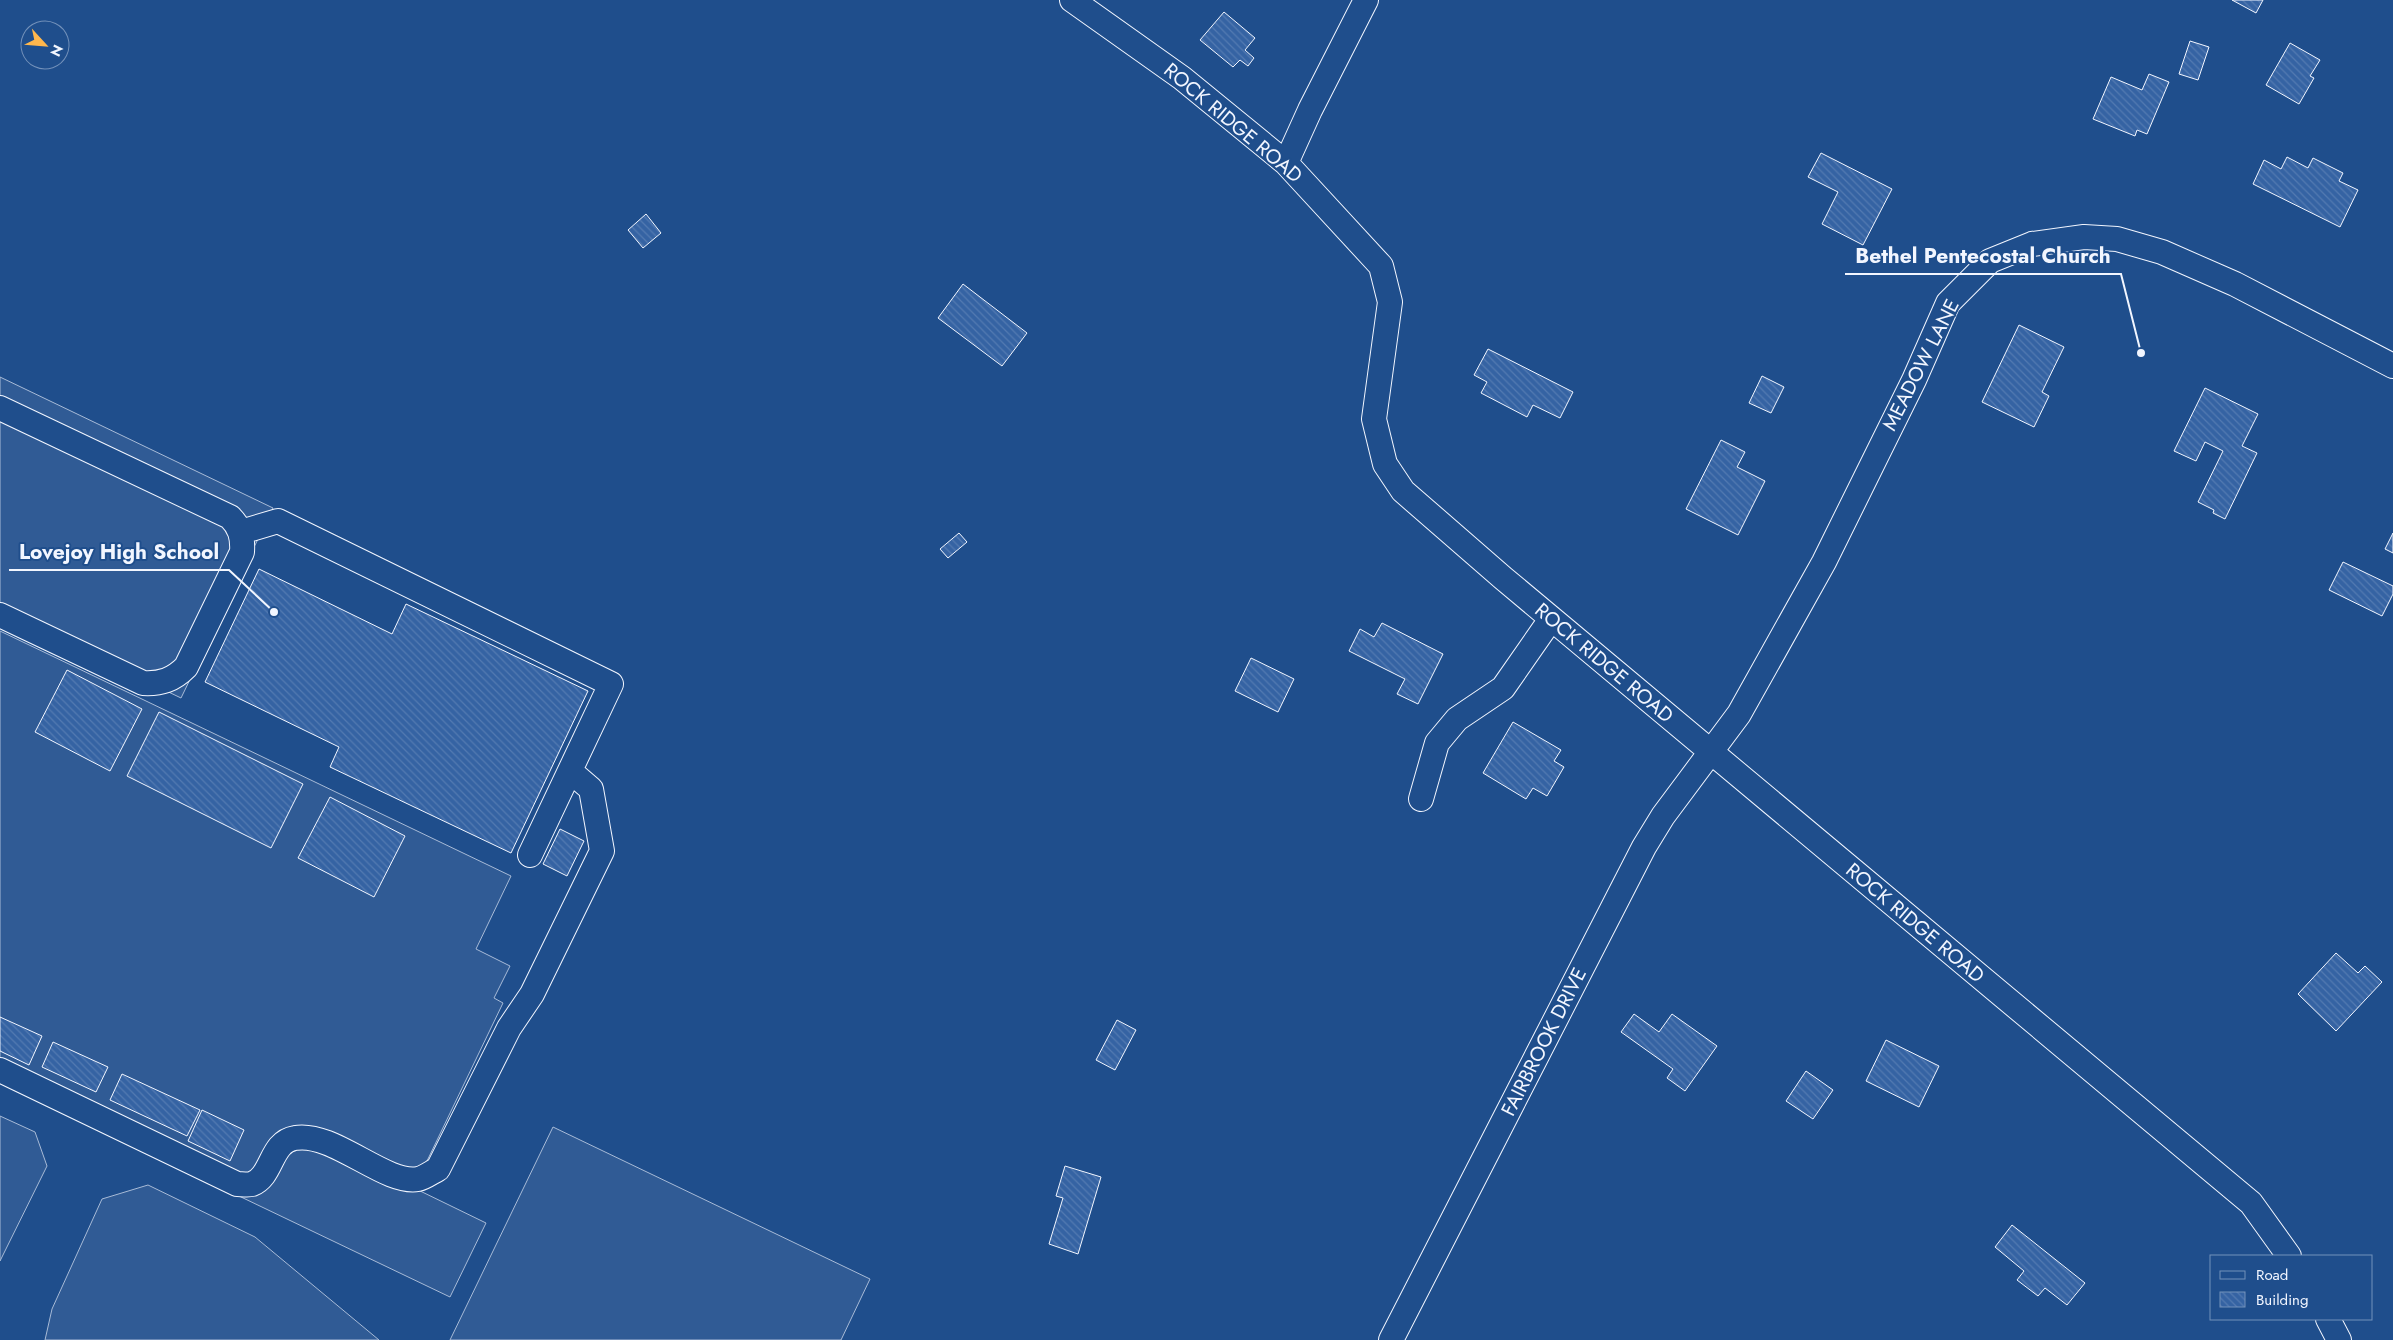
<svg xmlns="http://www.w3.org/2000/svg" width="2393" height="1340" font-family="Jost,sans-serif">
  <defs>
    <pattern id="building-back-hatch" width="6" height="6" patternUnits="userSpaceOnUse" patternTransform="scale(1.25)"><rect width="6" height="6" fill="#3563a3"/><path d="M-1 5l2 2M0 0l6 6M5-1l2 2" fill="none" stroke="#537ab1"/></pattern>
  </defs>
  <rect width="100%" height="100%" fill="#1f4e8c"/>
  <path fill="#305b95" stroke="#a8bbd7" d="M0,377L273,508L181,698L0,611Z
    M0,631L511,876L476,949L510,966L494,998L503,1003L414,1188L486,1223L450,1297L55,1108L0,1066Z
    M0,1116L35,1132L47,1166L0,1261Z
    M553,1127L870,1279L841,1340H450Z
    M148,1185L255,1237L379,1340H45L52,1309L102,1199Z"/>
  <path fill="url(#building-back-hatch)" stroke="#f2f6ff" d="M2232,0H2263L2256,13Z
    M1224,12L1255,38L1245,50L1254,58L1248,66L1240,60L1233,67L1200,40Z
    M2190,41L2209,47L2198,80L2179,74Z
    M2290,43L2320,60L2310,76L2314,78L2299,104L2266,85Z
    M2149,74L2169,82L2147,134L2137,130L2135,136L2093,119L2111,77L2142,90Z
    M1821,153L1892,189L1863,245L1822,224L1838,192L1808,177Z
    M2287,157L2308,168L2313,158L2343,173L2339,181L2358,190L2340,227L2253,184L2264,160L2281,169Z
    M646,214L661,233L643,248L628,230Z
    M963,284L1027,333L1002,366L938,318Z
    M2019,325L2064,347L2042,392L2049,396L2034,427L1982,402Z
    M1488,349L1573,392L1560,418L1533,405L1527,417L1481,393L1487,382L1474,375Z
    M1762,376L1784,387L1771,413L1749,403Z
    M2205,388L2258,414L2242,446L2257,453L2225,519L2213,513L2214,510L2198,502L2223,451L2205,442L2196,461L2174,451Z
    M1721,440L1745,452L1737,467L1765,481L1738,535L1686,509Z
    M959,533L967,542L948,558L940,549Z
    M2393,533V553L2385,549Z
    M2343,562L2393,586V594L2382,616L2329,590Z
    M259,569L392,634L406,604L588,691L511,853L330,767L339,747L205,682Z
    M1382,623L1443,654L1418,704L1397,694L1405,679L1349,651L1360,629L1374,637Z
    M1251,658L1294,679L1278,712L1235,691Z
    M67,670L142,709L110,771L35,732Z
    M159,712L303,784L271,848L127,776Z
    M1513,722L1561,750L1554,761L1564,767L1547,796L1533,788L1526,799L1483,773Z
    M330,797L405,836L374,897L298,858Z
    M560,829L584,841L567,876L543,864Z
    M2336,953L2358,973L2365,966L2382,982L2336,1031L2298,994Z
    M1634,1014L1659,1032L1672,1014L1717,1046L1685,1091L1667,1078L1673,1069L1621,1032Z
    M0,1017L42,1036L29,1065L0,1051Z
    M1117,1020L1136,1030L1115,1070L1096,1060Z
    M1886,1040L1939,1066L1919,1107L1866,1081Z
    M53,1042L108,1067L96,1092L42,1067Z
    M1806,1071L1833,1090L1813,1119L1786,1101Z
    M122,1074L200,1110L187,1136L110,1100Z
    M202,1110L244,1130L230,1161L188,1141Z
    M1065,1166L1101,1177L1078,1254L1049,1244L1063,1198L1056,1196Z
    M2012,1225L2085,1283L2067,1305L2045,1288L2038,1296L2017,1280L2024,1271L1995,1247Z"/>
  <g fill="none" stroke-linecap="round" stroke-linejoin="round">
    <g stroke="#f2f6ff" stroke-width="26">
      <path id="minor" d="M1072,0L1182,78L1286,163L1381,266L1390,302L1374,419L1385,464L1403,491L1503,578L2251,1203L2289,1256
        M1286,163L1310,110L1366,0
        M0,408L230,517C240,527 243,537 242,552L186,667C173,680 161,684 143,683L0,615
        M241,532L278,521L611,684L530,855
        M1421,799L1437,743L1457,719L1503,688L1551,619
        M0,1070L237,1184C241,1184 248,1185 252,1184C273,1176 270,1142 295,1138C333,1131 385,1185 418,1179C424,1178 432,1172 438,1169L509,1028L532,994L602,851L591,789L570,771
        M2328,1319L2339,1340
        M1391,1340L1644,847L1663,816L1739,714L1824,562L1914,380L1948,303L1990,261L2032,244L2084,237L2117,239L2162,252L2235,284L2393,366"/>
    </g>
    <use href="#minor" stroke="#1f4e8c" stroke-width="24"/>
  </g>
  <g text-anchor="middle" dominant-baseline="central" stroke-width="4" stroke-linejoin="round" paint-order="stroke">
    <g font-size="20" fill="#f2f6ff" stroke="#1f4e8c">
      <text transform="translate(1233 123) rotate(40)">ROCK RIDGE ROAD</text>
      <text transform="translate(1921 365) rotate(-63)">MEADOW LANE</text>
      <text transform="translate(1604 663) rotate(40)">ROCK RIDGE ROAD</text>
      <text transform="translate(1915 923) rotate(40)">ROCK RIDGE ROAD</text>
      <text transform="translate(1544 1042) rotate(-63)">FAIRBROOK DRIVE</text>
    </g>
  </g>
  <path fill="none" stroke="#f2f6ff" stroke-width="2" d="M2141 353L2121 274H1845M274 612L229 570H9"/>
  <g fill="#f2f6ff" stroke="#1f4e8c" stroke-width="2">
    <circle cx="2141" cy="353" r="5"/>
    <circle cx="274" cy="612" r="5"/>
  </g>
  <g font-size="21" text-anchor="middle" font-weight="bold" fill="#f2f6ff" stroke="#1f4e8c" stroke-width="4" stroke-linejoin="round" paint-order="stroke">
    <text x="1983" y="263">Bethel Pentecostal Church</text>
    <text x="119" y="559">Lovejoy High School</text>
  </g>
  <rect x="2210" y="1255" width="162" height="65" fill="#1f4e8c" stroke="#7391ba"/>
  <rect x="2220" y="1271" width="25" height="8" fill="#1f4e8c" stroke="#7391ba"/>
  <text x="2256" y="1280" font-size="15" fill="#f2f6ff">Road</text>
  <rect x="2220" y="1292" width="25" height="15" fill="url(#building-back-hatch)" stroke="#7391ba"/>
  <text x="2256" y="1305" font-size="15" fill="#f2f6ff">Building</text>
  <g transform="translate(45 45) rotate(116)"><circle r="24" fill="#1f4e8c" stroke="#7391ba"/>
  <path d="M0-4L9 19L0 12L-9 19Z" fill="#ffb74d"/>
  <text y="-8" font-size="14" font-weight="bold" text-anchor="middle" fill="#f2f6ff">N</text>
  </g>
</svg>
